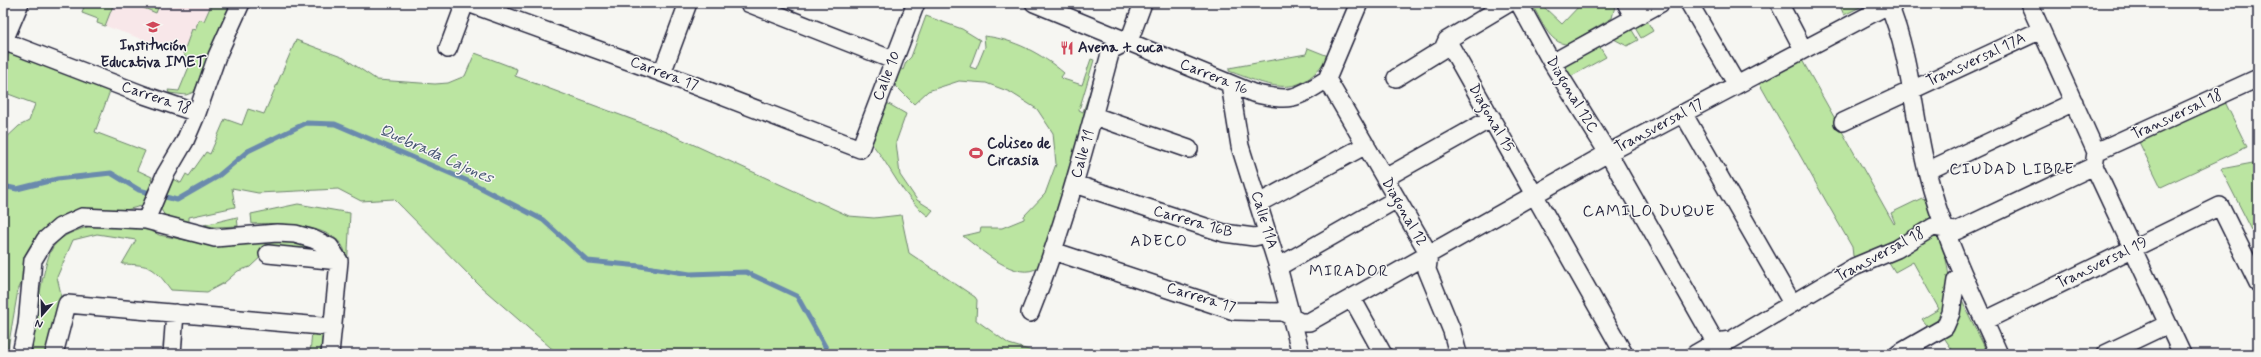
<svg xmlns="http://www.w3.org/2000/svg" width="2261" height="357" font-family="Mynerve,sans-serif">
  <rect width="100%" height="100%" fill="#f6f6f2"/>
  <filter id="ink" filterUnits="userSpaceOnUse"><feTurbulence type="fractalNoise" baseFrequency=".025" numOctaves="2"/><feDisplacementMap in="SourceGraphic" scale="8" xChannelSelector="R" yChannelSelector="G"/><feConvolveMatrix kernelMatrix="1 2 1 2 8 2 1 2 1" color-interpolation-filters="sRGB"/></filter>
  <g filter="url(#ink)">
    <path fill="#f8e7e9" d="M85,3H212L204,21L195,30L192,29L183,54L97,23L98,19L82,13Z"/>
    <path fill="#bbe5a1" stroke="#6e846e" d="M85,3H114L105,26L97,23L98,19L82,13Z
      M132,3H160L156,13Z
      M212,3H232L194,92L186,95L169,93L168,90L179,91L191,62L183,54L192,29L195,30L199,19L204,21Z
      M1531,3H1548L1544,7L1562,24L1582,3H1613L1615,6L1612,18L1568,44C1549,45 1540,17 1531,3Z
      M1846,3H1868L1844,15L1840,6Z
      M926,16L962,29L980,40L970,67L976,69L985,47L984,36C1014,39 1042,54 1064,73L1061,77L1063,79L1082,85L1091,59L1094,60L1079,110L1083,112L1102,56L1069,182L1039,267C1017,283 980,249 963,236L980,232L981,228H1002L1024,219V216L1045,194L1056,164L1053,133L1037,109L1010,92L986,83L959,81L928,91L914,104L895,85L900,68L903,70L906,62L911,57Z
      M1646,19L1653,31L1641,38L1634,26Z
      M1630,27L1638,40L1627,46L1612,38Z
      M296,40L344,58L377,80L435,84L448,83L465,76L475,53L517,69L515,76L666,132L849,216L874,218L901,215L909,253L975,297L977,300L976,320L1009,344L1042,354H558L480,286L394,199L361,201L338,189L258,193L232,188L235,207L189,217V222L165,216L159,206L166,187L174,179L181,183L186,174L189,176L206,152L210,154L225,119L242,125L248,109L264,114Z
      M1599,46L1606,57L1570,77L1564,67L1565,65Z
      M1308,48L1328,56C1300,102 1270,86 1229,71V68L1306,54Z
      M9,53L110,91L95,132L145,151L137,170L152,177L151,180L155,182L145,205L126,210L80,209L58,219L38,234L29,251L23,280L18,290L7,354H3V141L19,126L29,121L35,104L3,92V68Z
      M1802,60L1894,224L1895,223L1891,213L1922,198L1925,199L1931,217L1913,233L1856,258L1853,256L1852,247L1759,83Z
      M2225,102L2247,147L2161,187L2139,142Z
      M887,103L906,114L896,142L900,175L917,200L933,210L928,216C902,197 892,168 872,144Z
      M2258,162V242L2221,169Z
      M298,204L350,213L347,271H344C344,265 346,255 344,249C334,224 274,222 252,224L251,214Z
      M237,217L238,226L214,227L204,225Z
      M90,226L147,228L159,235L216,246L274,241L295,242L325,253L266,252L250,267L238,271L224,283L207,292L171,290C153,266 151,265 122,264L136,240L97,234L73,240L57,277L61,294L56,327L49,354H31C35,330 41,266 53,247C62,234 76,231 90,226Z
      M1937,234C1948,255 1957,301 1940,322C1937,324 1933,327 1930,329L1922,319L1939,309L1913,262L1895,272L1887,259Z
      M1959,295L1988,354H1955L1943,336Z
      M312,331L324,334L322,354H310Z"/>
    <g fill="none" stroke-linecap="round" stroke-linejoin="round">
      <path stroke="#6b8aad" stroke-width="5" d="M3,186L17,189L57,179L111,173L139,190L177,200L217,177L248,151L306,123L335,124L468,181L543,220L588,261L640,266L690,274L746,272L797,296L826,348L827,354"/>
      <g stroke="#22223b" stroke-width="20">
        <path id="minor" d="M468,3L662,73L860,149L916,3
          M748,3L893,60
          M1034,3L1253,93C1290,102 1295,100 1327,79
          M1519,3L1552,63L1608,153L1722,354
          M1626,3L1634,18
          M1689,3L1737,85
          M1779,3L1803,49
          M1888,3C1911,56 1913,115 1927,171C1943,237 1972,293 1999,354
          M2029,3L2096,152L2094,166L2182,354
          M1447,40L1624,354
          M3,41L144,95L197,113
          M3,43L20,3
          M448,49L465,3
          M1552,63L1661,3
          M662,73L688,3
          M1396,78L1443,49L1447,40L1509,3
          M1327,79L1429,254L1427,270L1452,331L1458,354
          M1327,79L1359,3
          M1230,84L1240,146L1278,267L1301,354
          M1683,113L1792,303
          M1094,116L1189,149
          M1843,122L2041,30
          M2096,152L2258,78
          M1927,171L2074,102
          M1385,178L1492,118
          M1075,184L1224,233L1254,237L1268,234
          M1259,203L1366,145
          M146,220L165,175L185,141L197,113L217,56L241,3
          M1053,251L1234,311L1283,312L1300,322H1309L1608,153L1892,3
          M268,254L339,261
          M1278,267L1397,199
          M1352,298L1383,354
          M1030,313C1064,228 1087,139 1111,50L1129,41L1143,3
          M1984,321L2220,206L2258,283
          M21,354L27,325L33,260L45,240L60,227L82,217L146,220L215,238L277,233L295,234L313,239L330,247L339,261L330,354
          M54,354L67,304L333,327
          M172,354L175,313
          M1695,354L1716,342L1731,340L1854,267L1897,249L1933,227L1956,231L2094,166
          M1898,354L1945,327L1951,313L1956,280L1962,276
          M2105,354L2168,324"/>
      </g>
      <use href="#minor" stroke="#f6f6f2" stroke-width="17"/>
    </g>
  </g>
  <defs>
    <g id="school-bare" transform="scale(1.08)"><path d="M0-5L7-2L0 1L-7-2ZM-4 1L0 2.5L4 1V4Q0 6-4 4Z" fill="#d1495b" stroke="#f6f6f2" stroke-width="2.5" paint-order="stroke"/></g>
    <g id="restaurant-bare" transform="scale(1.08)"><path d="M-5-6h1v4h1v-4h1v4h1v-4h1v5L-1.5 .5V6h-2V.5L-5-1ZM5-6V6H3V1.5H1.5Q1.5-4 5-6Z" fill="#d1495b" stroke="#f6f6f2" stroke-width="2.5" paint-order="stroke"/></g>
    <g id="stadium-bare" transform="scale(1.08)"><path d="M0-5a6.5 5 0 1 0 0 10a6.5 5 0 1 0 0-10ZM-3.5-1.8h7v3.6h-7Z" fill="#d1495b" stroke="#f6f6f2" stroke-width="2.5" paint-order="stroke"/></g>
  </defs>
  <g fill-rule="evenodd">
    <use href="#school-bare" x="153" y="27"/>
    <use href="#restaurant-bare" x="1067" y="48"/>
    <use href="#stadium-bare" x="976" y="153"/>
  </g>
  <g text-anchor="middle" dominant-baseline="central" stroke-width="3" stroke-linejoin="round" paint-order="stroke">
    <g font-size="15" font-weight="bold" fill="#22223b" stroke="#f6f6f2" text-anchor="start">
      <text x="153" y="46" text-anchor="middle">Institución<tspan x="153" dy="17">Educativa IMET</tspan></text>
      <text x="1078" y="48">Avena + cuca</text>
      <text x="987" y="144">Coliseo de<tspan x="987" dy="17">Circasia</tspan></text>
    </g>
    <g font-size="15" fill="#22223b" stroke="#f6f6f2">
      <text transform="translate(1976 60) rotate(-25)">Transversal 17A</text>
      <text transform="translate(664 74) rotate(21)">Carrera 17</text>
      <text transform="translate(887 76) rotate(-69)">Calle 10</text>
      <text transform="translate(1214 77) rotate(22)">Carrera 16</text>
      <text transform="translate(1572 95) rotate(59)">Diagonal 12C</text>
      <text transform="translate(156 98) rotate(19)">Carrera 18</text>
      <text transform="translate(2177 115) rotate(-25)">Transversal 18</text>
      <text transform="translate(1491 118) rotate(60)">Diagonal 15</text>
      <text transform="translate(1659 126) rotate(-28)">Transversal 17</text>
      <text transform="translate(1083 154) rotate(-74)">Calle 11</text>
      <text transform="translate(1404 212) rotate(60)">Diagonal 12</text>
      <text transform="translate(1264 220) rotate(73)">Calle 11A</text>
      <text transform="translate(1193 222) rotate(16)">Carrera 16B</text>
      <text transform="translate(1880 255) rotate(-28)">Transversal 18</text>
      <text transform="translate(2102 263) rotate(-26)">Transversal 19</text>
      <text transform="translate(1201 298) rotate(17)">Carrera 17</text>
    </g>
    <g font-size="16" font-style="italic" fill="#475674" stroke="#f6f6f2">
      <text transform="translate(436 154) rotate(24)">Quebrada Cajones</text>
    </g>
    <g font-size="16" letter-spacing="1" fill="#22223b" stroke="#f6f6f2">
      <text x="2012" y="169">CIUDAD LIBRE</text>
      <text x="1649" y="211">CAMILO DUQUE</text>
      <text x="1159" y="241">ADECO</text>
      <text x="1349" y="271">MIRADOR</text>
    </g>
  </g>
  <rect width="2261" height="357" fill="none" stroke="#f6f6f2" stroke-width="16"/>
  <rect x="8" y="8" width="2245" height="341" fill="none" stroke="#22223b" stroke-width="1.5" filter="url(#ink)"/>
  <g transform="translate(42 315) rotate(200)" stroke="#f6f6f2" stroke-width="3" paint-order="stroke">
  <path d="M0-3L7 15L0 10L-7 15Z" fill="#22223b"/>
  <text y="-6" font-size="11" font-weight="bold" text-anchor="middle" fill="#22223b">N</text>
  </g>
</svg>
